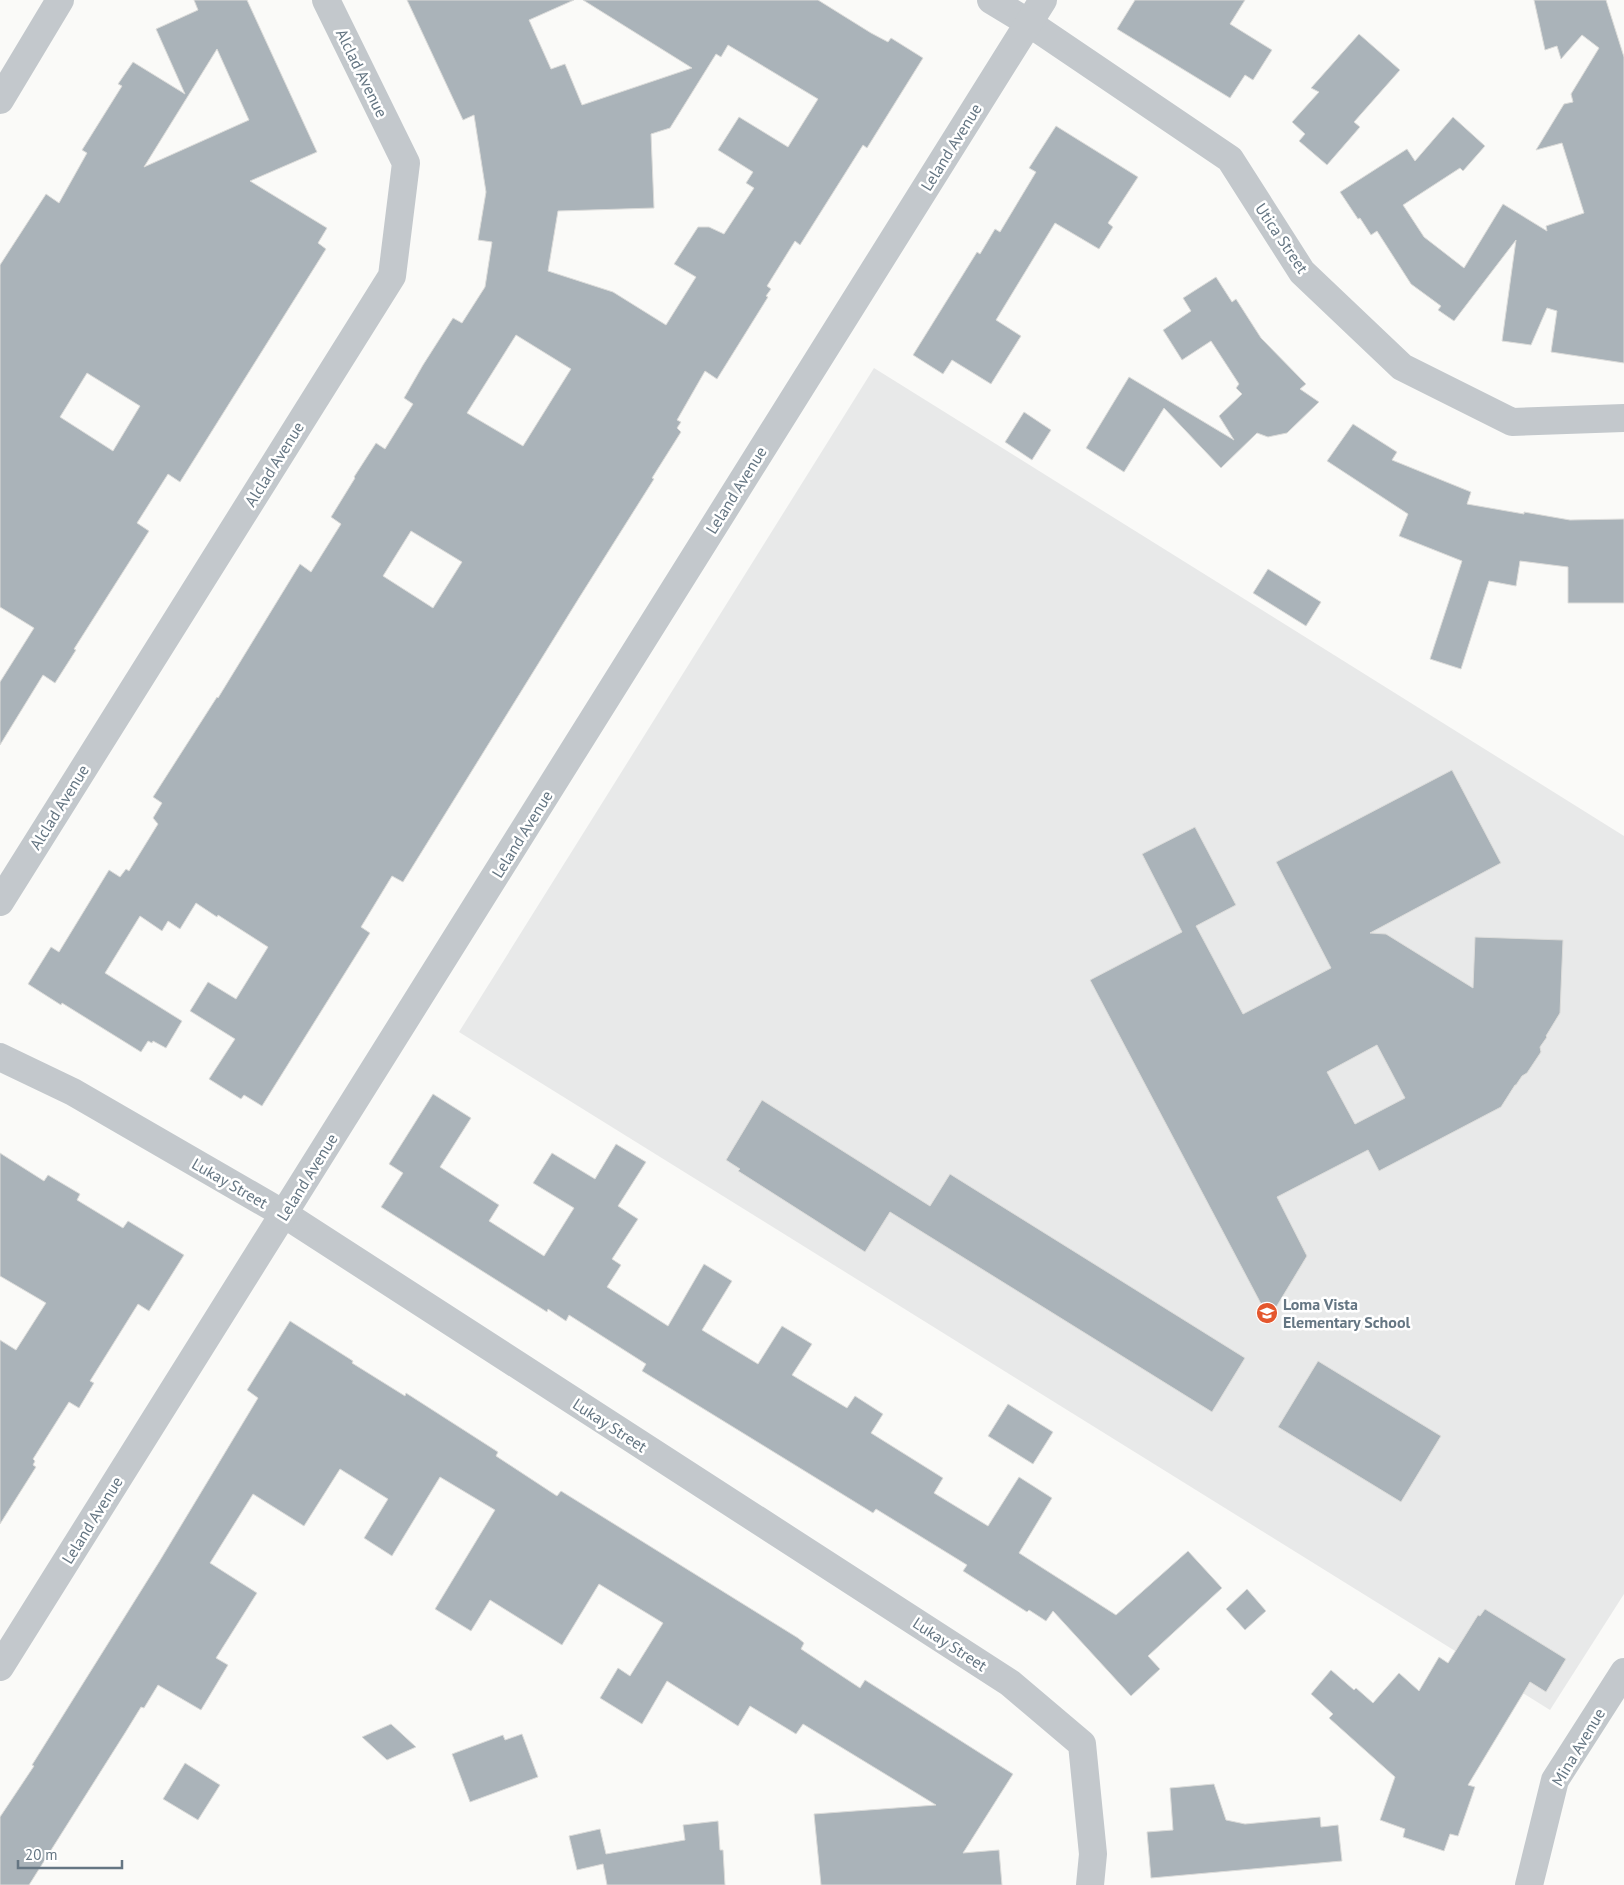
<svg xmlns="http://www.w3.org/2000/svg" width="1624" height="1885" font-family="'PT Sans',sans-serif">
  <rect width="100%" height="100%" fill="#fafaf8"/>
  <path fill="#e8e9e9" d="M874,368L1624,836V1594L1550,1710L459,1032Z"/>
  <path fill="#aab3b9" stroke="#dcdcda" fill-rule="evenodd" d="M194,0H247L317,152L250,181L327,228L318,243L326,249L180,482L168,474L137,523L149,531L74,649L76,650L55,683L43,675L0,745V682L34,628L0,607V265L46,194L59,203L87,153L82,150L122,86L118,84L133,62L185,94L156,29L198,10ZM217,49L249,120L144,167L188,96ZM87,373L140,406L113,451L60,417Z
    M407,0H574L529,20L551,69L565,64L582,105L692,68L583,0H818L871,33L888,42L891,38L923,58L867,148L863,145L800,245L795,241L767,286L771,289L766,296L768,297L717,379L705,371L677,420L681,422L677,428L681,432L652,478L654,479L579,598L403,882L392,876L361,927L370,933L262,1106L244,1095L241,1099L209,1079L235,1039L190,1011L208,982L236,999L268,947L218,915L217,917L196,903L180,929L168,921L162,931L140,916L105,973L182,1021L166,1048L153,1041L152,1043L148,1041L141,1052L62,1003L61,1005L28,984L51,947L59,952L109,870L120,877L126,869L129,871L158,824L153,818L162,803L153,797L217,697L218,698L300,564L311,572L341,524L331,517L355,478L354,477L376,443L385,449L413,404L404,398L423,365L453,318L462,323L485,287L492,242L478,240L486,192L474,115L463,120ZM728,45L818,99L788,147L739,117L718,150L753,172L746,183L754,188L724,234L709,227H698L674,264L696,277L666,325L613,292L548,271L558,211L654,208L651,134L670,128L716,54L721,57ZM516,335L571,369L523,446L467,413ZM411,531L462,562L433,608L383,576Z
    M1135,0H1245L1230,24L1272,50L1253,80L1245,75L1230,98L1117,29Z
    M1534,0H1606L1624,57V363L1551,352L1557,311L1547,308L1531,345L1502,341L1516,240L1454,321L1438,310L1441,306L1411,284L1377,231L1371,235L1360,218L1358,219L1340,192L1407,149L1415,161L1453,117L1485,146L1463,171L1460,168L1403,205L1424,237L1464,268L1503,204L1547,231L1546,226L1584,213L1562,143L1536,150L1564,104L1573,102L1571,94L1599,48L1582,35L1561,59L1557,46L1545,50Z
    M1359,34L1400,70L1354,122L1360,127L1327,165L1299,141L1305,134L1292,122L1319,92L1311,88Z
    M1056,126L1138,177L1108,223L1113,227L1099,249L1055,223L996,320L1021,336L991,384L952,360L943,374L913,355L977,252L980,254L995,229L1000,232L1036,172L1029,168Z
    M1216,277L1232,302L1236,299L1261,338L1306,384L1300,389L1319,402L1287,433L1268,437L1257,433L1221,468L1164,408L1124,472L1086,448L1129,377L1234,440L1219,416L1242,394L1236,388L1239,384L1211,341L1182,360L1163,330L1191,311L1183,298Z
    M1024,412L1051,430L1032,460L1005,442Z
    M1353,424L1397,452L1392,460L1471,492L1467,504L1524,514V512L1570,520L1624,519V603H1568V567L1520,561L1516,586L1489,581L1461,669L1430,659L1462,561L1399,536L1408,514L1327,461Z
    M1268,569L1321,602L1306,626L1253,593Z
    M1452,770L1501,863L1370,933L1386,934L1473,988L1475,937L1563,940L1560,1013L1546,1036L1547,1037L1540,1047L1541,1052L1527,1073L1522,1076L1516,1085H1515L1501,1107L1379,1171L1368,1150L1277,1197L1307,1256L1269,1319L1090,980L1182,932L1142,854L1195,827L1236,905L1196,926L1243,1014L1331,968L1276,862ZM1377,1045L1405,1098L1355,1124L1327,1072Z
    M433,1094L471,1118L440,1167L499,1205L489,1221L544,1256L574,1208L533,1183L552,1153L595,1179L616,1144L646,1162L618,1206L638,1219L612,1259L621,1265L607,1287L668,1326L704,1264L732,1281L702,1330L758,1364L782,1326L812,1344L792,1375L847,1408L855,1396L883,1414L871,1433L943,1478L934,1493L988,1526L1019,1477L1052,1498L1019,1553L1116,1615L1188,1551L1222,1588L1148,1656L1160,1669L1131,1696L1053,1611L1046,1621L1029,1610L1027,1612L963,1571L967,1565L876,1509L873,1513L642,1371L646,1364L569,1315L566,1321L548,1309L547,1312L381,1207L403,1173L389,1164Z
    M762,1100L930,1206L950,1174L1245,1358L1212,1412L890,1212L865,1252L738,1171L740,1169L726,1160Z
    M0,1153L44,1181L48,1175L80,1194L77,1200L123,1228L128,1221L184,1255L149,1311L138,1304L90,1381L94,1383L79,1408L69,1402L33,1459L35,1461L33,1465L36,1467L0,1524V1340L16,1350L46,1303L0,1276Z
    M290,1321L353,1361L352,1363L405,1396L406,1393L498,1452L496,1456L557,1496L561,1491L798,1638L804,1643L801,1649L860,1688L865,1680L1013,1774L963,1853L999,1850L1002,1885H821L814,1814L936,1805L803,1724L796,1734L750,1706L738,1726L667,1681L642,1724L600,1698L618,1668L630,1676L663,1623L599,1584L562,1645L490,1600L471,1631L435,1609L495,1510L440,1477L392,1556L364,1538L388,1499L340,1469L304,1526L253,1494L210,1563L257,1593L216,1658L228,1665L201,1710L158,1685L144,1708L141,1707L125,1733L29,1885H0V1817L34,1766L32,1765L159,1562L258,1398L247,1390Z
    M1318,1361L1441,1436L1401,1502L1278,1427Z
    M1008,1404L1053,1432L1033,1464L988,1436Z
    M1247,1589L1266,1611L1245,1630L1226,1609Z
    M1485,1609L1566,1659L1546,1692L1530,1682L1468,1785L1475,1787L1458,1836L1450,1834L1444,1851L1403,1837L1405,1829L1380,1820L1395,1777L1329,1718L1333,1714L1311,1694L1331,1670L1354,1690L1356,1688L1373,1703L1399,1673L1419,1691L1439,1657L1448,1663L1478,1615L1480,1616Z
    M391,1724L416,1747L387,1760L362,1737Z
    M522,1734L538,1777L470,1802L452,1754L503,1735L505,1740Z
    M185,1763L220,1785L198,1820L163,1799Z
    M1214,1784L1226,1820L1245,1824L1320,1817L1321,1827L1338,1825L1342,1861L1151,1878L1147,1832L1173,1830L1170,1788Z
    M718,1821L720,1850H723L725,1885H607L603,1864L577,1870L569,1836L600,1829L606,1854L685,1840L683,1825Z"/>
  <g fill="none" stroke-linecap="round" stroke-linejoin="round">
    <path stroke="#c3c8cc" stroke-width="28" d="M991,0L1029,23L1230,159L1302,272L1402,367L1512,422L1624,418
      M0,100L60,0
      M0,902L392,276L406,163L326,0
      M0,1057L73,1092L284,1214L1010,1683L1082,1744L1093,1854L1090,1885
      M1529,1885L1555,1780L1624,1672"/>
    <path stroke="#c3c8cc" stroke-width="28" d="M0,1667L1043,0"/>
  </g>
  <defs>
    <g id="school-disc" transform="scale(1.125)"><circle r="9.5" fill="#e4572e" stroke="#fff"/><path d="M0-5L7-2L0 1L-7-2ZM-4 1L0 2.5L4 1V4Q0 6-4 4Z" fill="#fff"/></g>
  </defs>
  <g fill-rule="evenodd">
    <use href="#school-disc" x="1267" y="1313"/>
  </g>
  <g text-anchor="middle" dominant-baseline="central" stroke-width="5" stroke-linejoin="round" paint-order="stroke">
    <g font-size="16" fill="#657683" stroke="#fff">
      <text transform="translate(362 73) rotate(64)">Alclad Avenue</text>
      <text transform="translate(951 147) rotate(-58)">Leland Avenue</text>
      <text transform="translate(1282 238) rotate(56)">Utica Street</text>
      <text transform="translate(274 464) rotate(-58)">Alclad Avenue</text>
      <text transform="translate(736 490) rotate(-58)">Leland Avenue</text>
      <text transform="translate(59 807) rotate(-58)">Alclad Avenue</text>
      <text transform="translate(522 834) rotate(-58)">Leland Avenue</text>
      <text transform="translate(307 1177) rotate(-58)">Leland Avenue</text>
      <text transform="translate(230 1183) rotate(30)">Lukay Street</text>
      <text transform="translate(610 1425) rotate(33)">Lukay Street</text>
      <text transform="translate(92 1520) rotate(-58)">Leland Avenue</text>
      <text transform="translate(950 1644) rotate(33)">Lukay Street</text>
      <text transform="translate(1578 1747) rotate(-59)">Mina Avenue</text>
    </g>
    <g font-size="16" font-weight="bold" fill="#657683" stroke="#fff" text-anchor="start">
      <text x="1283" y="1304">Loma Vista<tspan x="1283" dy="18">Elementary School</tspan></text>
    </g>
  </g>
  <path d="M18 1860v8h104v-8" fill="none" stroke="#657683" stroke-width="2.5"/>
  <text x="25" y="1860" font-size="15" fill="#657683" stroke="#ffffff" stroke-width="4" paint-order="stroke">20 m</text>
</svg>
